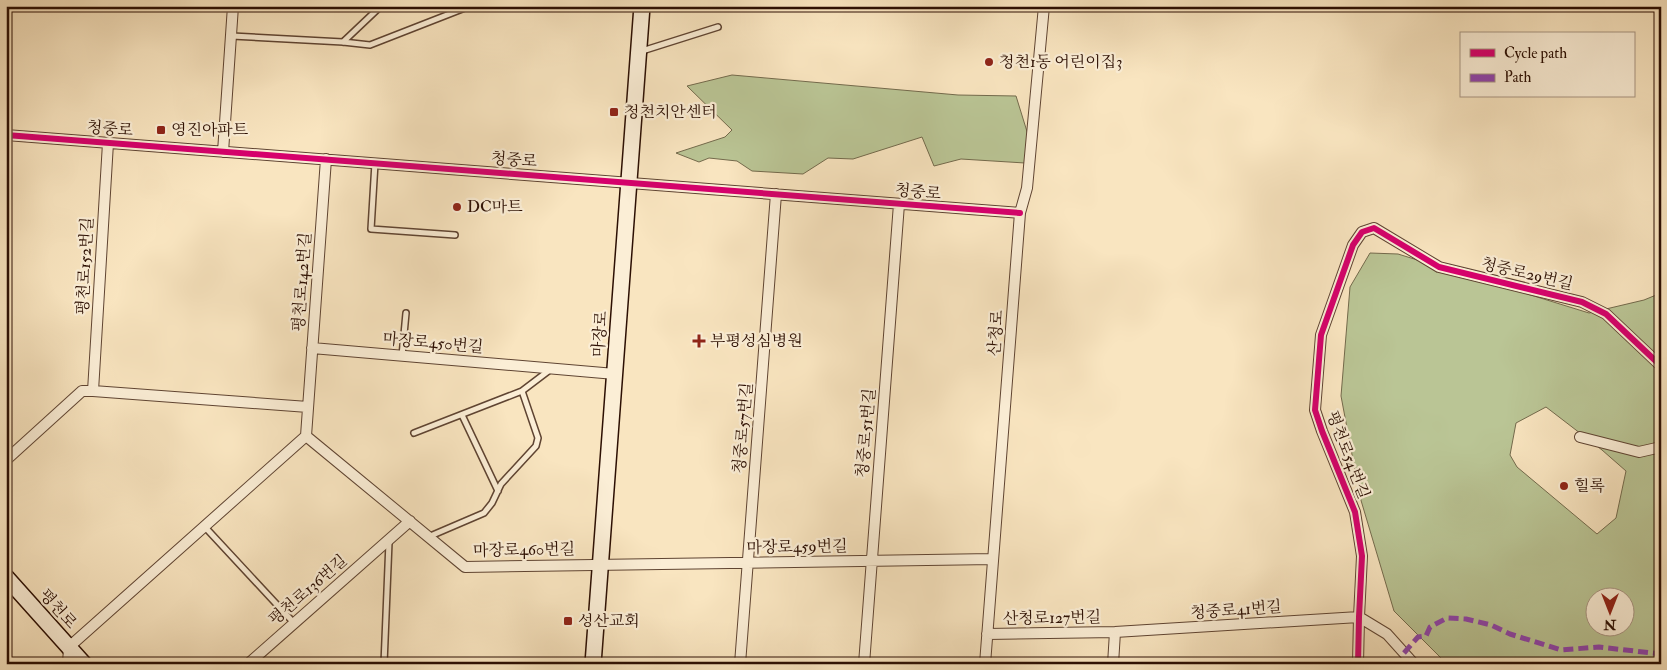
<svg xmlns="http://www.w3.org/2000/svg" width="1667" height="670" font-family="'IM FELL Double Pica','Noto Serif KR',serif">
  <rect width="100%" height="100%" fill="#f9e5c0"/>
  <filter id="stains"><feTurbulence type="fractalNoise" baseFrequency=".004" numOctaves="4"/><feColorMatrix values="0 0 0 0 .2 0 0 0 0 .09 0 0 0 0 .02 0 0 0 .5 -.17"/></filter>
  <radialGradient id="worn" r=".72"><stop offset=".6" stop-color="#630" stop-opacity="0"/><stop offset="1" stop-color="#630" stop-opacity=".3"/></radialGradient>
  <path fill="#bac595" stroke="#736a4c" fill-rule="evenodd" d="M732,75L958,95L1016,96L1029,138L1025,163L961,159L934,166L922,137L853,159L828,158L803,174L752,171L737,161L709,158L699,162L676,153L725,137L732,130L687,86Z
    M1370,253L1398,254L1589,313L1644,300L1661,293V664H1447L1394,611L1360,497L1341,396L1350,287ZM1546,407L1602,450L1626,471L1616,518L1597,534L1517,467L1510,455L1516,423ZM1594,598H1624V628H1594Z"/>
  <g fill="none" stroke-linecap="round" stroke-linejoin="round">
    <g stroke="#5f4432" stroke-width="8">
      <path id="service" d="M232,36L343,42L370,45L470,6
        M343,42L381,6
        M642,51L718,27
        M375,163L371,229L455,235
        M402,356L406,313
        M462,415L498,491
        M414,433L522,391L551,369
        M204,526L294,623
        M428,537L484,513L492,503L501,484L536,446L538,438L522,391
        M384,664L389,542"/>
    </g>
    <g stroke="#5f4432" stroke-width="12">
      <path id="minor" d="M6,135L1020,213
        M223,152L233,6
        M312,348L615,374
        M93,391L308,407
        M306,436L465,567L993,559
        M1580,437L1639,452L1661,447
        M6,460L82,391H93L108,143
        M1359,617L1387,634L1414,664
        M987,634L1115,632L1359,617
        M68,664L69,647L306,436L326,159
        M248,664L410,521
        M740,664L776,194
        M864,664L899,204
        M985,664L1020,213L1027,188L1044,6
        M1113,664L1115,632
        M1358,664L1359,617L1362,556L1355,512L1322,431L1315,410L1321,335L1353,245L1362,232L1374,228L1439,267L1582,302L1606,314L1661,366"/>
    </g>
    <g stroke="#2c0f03" stroke-width="18">
      <path id="secondary" d="M6,577L84,664
        M593,664L642,6"/>
    </g>
    <use href="#service" stroke="#fbeed6" stroke-width="5"/>
    <use href="#minor" stroke="#fbeed6" stroke-width="10"/>
    <use href="#secondary" stroke="#fbeed6" stroke-width="15"/>
    <path stroke="#8e44ad" stroke-width="5" stroke-dasharray="10 5" stroke-linecap="butt" d="M1404,653L1418,637L1426,636L1430,627L1447,618L1466,619L1491,625L1510,634L1561,650L1599,647L1661,654"/>
    <g stroke="#fbeed6" stroke-width="9">
      <path id="cycleway" d="M6,135L1020,213
        M1358,664L1359,617L1362,556L1355,512L1322,431L1315,410L1321,335L1353,245L1362,232L1374,228L1439,267L1582,302L1606,314L1661,366"/>
    </g>
    <use href="#cycleway" stroke="#d6006c" stroke-width="6"/>
  </g>
  <g fill="#8f2418" stroke="#fbeed6" stroke-width="2">
    <circle cx="989" cy="62" r="5"/>
    <rect x="609" y="107" width="10" height="10" rx="2.5"/>
    <rect x="156" y="125" width="10" height="10" rx="2.5"/>
    <circle cx="457" cy="207" r="5"/>
    <path d="M696.5 333.5h5v5h5v5h-5v5h-5v-5h-5v-5h5z"/>
    <circle cx="1564" cy="486" r="5"/>
    <rect x="563" y="616" width="10" height="10" rx="2.5"/>
  </g>
  <g text-anchor="middle" dominant-baseline="central" stroke-width="4.5" stroke-linejoin="round" paint-order="stroke">
    <g font-size="16" fill="#2c0f03" stroke="#fbeed6" text-anchor="start">
      <text x="999" y="62">청천1동 어린이집3</text>
      <text x="624" y="112">청천치안센터</text>
      <text x="171" y="130">영진아파트</text>
      <text x="467" y="207">DC마트</text>
      <text x="710" y="341">부평성심병원</text>
      <text x="1574" y="486">힐록</text>
      <text x="578" y="621">성산교회</text>
    </g>
    <g font-size="16" fill="#2c0f03" stroke="#fbeed6">
      <text transform="translate(110 129) rotate(4)">청중로</text>
      <text transform="translate(514 160) rotate(4)">청중로</text>
      <text transform="translate(918 192) rotate(5)">청중로</text>
      <text transform="translate(85 266) rotate(-87)">평천로152번길</text>
      <text transform="translate(1527 274) rotate(13)">청중로29번길</text>
      <text transform="translate(302 282) rotate(-86)">평천로142번길</text>
      <text transform="translate(996 333) rotate(-86)">산청로</text>
      <text transform="translate(600 334) rotate(-86)">마장로</text>
      <text transform="translate(433 343) rotate(5)">마장로450번길</text>
      <text transform="translate(743 428) rotate(-85)">청중로57번길</text>
      <text transform="translate(866 433) rotate(-85)">청중로51번길</text>
      <text transform="translate(1348 455) rotate(69)">평천로54번길</text>
      <text transform="translate(797 547) rotate(-1)">마장로459번길</text>
      <text transform="translate(524 550) rotate(-1)">마장로460번길</text>
      <text transform="translate(308 590) rotate(-41)">평천로136번길</text>
      <text transform="translate(58 609) rotate(48)">평천로</text>
      <text transform="translate(1236 610) rotate(-4)">청중로41번길</text>
      <text transform="translate(1052 618) rotate(-1)">산청로127번길</text>
    </g>
  </g>
  <rect width="1667" height="670" fill="none" stroke="#f9e5c0" stroke-width="25"/>
  <rect x="8" y="8" width="1652" height="655" fill="none" stroke="#2c0f03" stroke-width="2.5"/>
  <rect x="12" y="12" width="1642" height="645" fill="none" stroke="#2c0f03"/>
  <rect x="1460" y="32" width="175" height="65" fill="#fbeed6" stroke="#a89582"/>
  <rect x="1470" y="49" width="25" height="8" fill="#d6006c" stroke="#a89582"/>
  <text x="1504" y="58" font-size="15" fill="#2c0f03">Cycle path</text>
  <rect x="1470" y="74" width="25" height="8" fill="#8e44ad" stroke="#a89582"/>
  <text x="1504" y="82" font-size="15" fill="#2c0f03">Path</text>
  <g transform="translate(1610 612) rotate(180)"><circle r="24" fill="#fbeed6" stroke="#a89582"/>
  <path d="M0-4L9 19L0 12L-9 19Z" fill="#8f2418"/>
  <text y="-8" font-size="14" font-weight="bold" text-anchor="middle" fill="#2c0f03">N</text>
  </g>
  <rect width="100%" height="100%" filter="url(#stains)"/>
  <rect width="100%" height="100%" fill="url(#worn)"/>
</svg>
